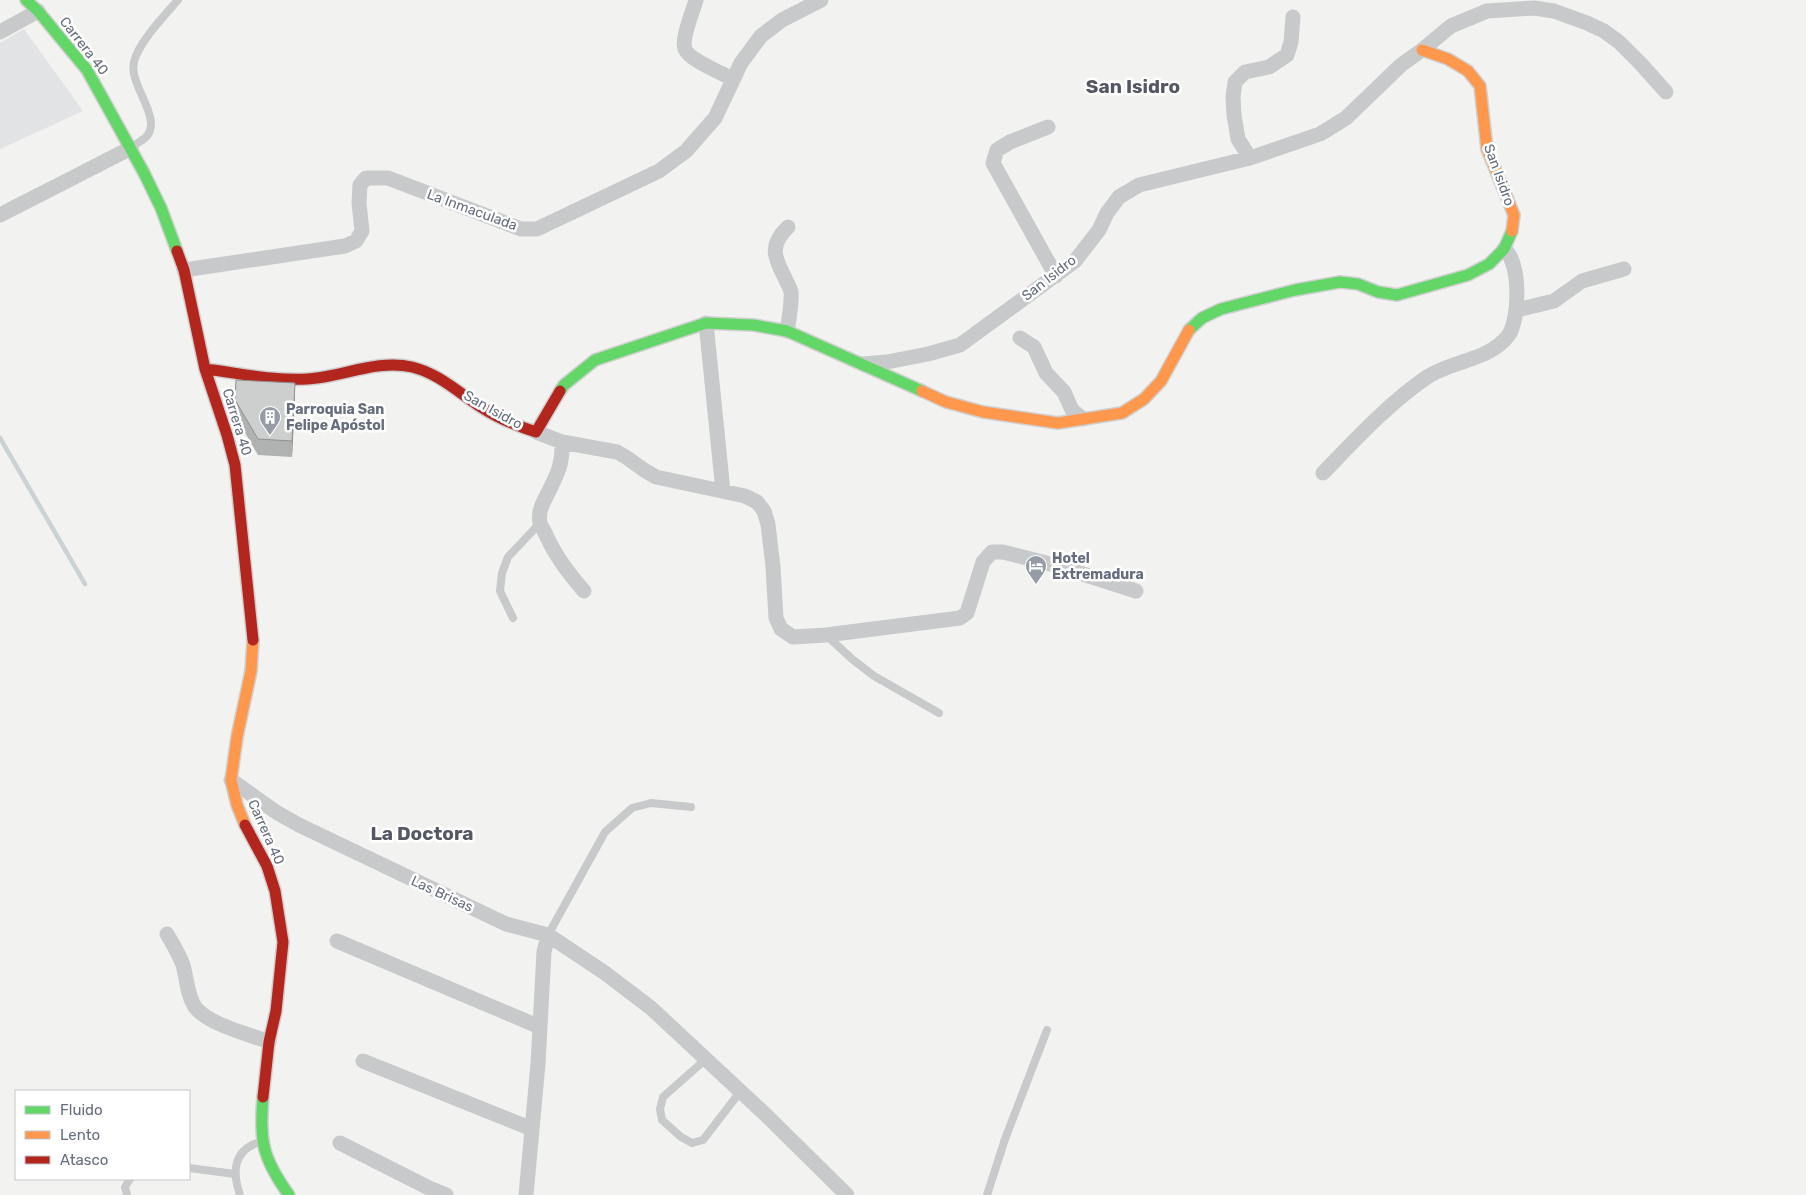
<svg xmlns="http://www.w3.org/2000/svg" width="1806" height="1195" font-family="Rubik,sans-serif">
  <rect width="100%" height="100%" fill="#f2f3f1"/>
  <path fill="#e2e3e4" d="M24,29L83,111L0,149V43Z"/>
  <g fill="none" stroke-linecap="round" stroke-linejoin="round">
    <path stroke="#ccd1d5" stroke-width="4.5" d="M0,438L85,584"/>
    <g stroke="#d0d0d0" stroke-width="14">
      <path id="fast" d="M26,0L38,11L87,70L144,173L161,208L177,251
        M1189,330L1202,318L1221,309L1295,290L1340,282L1358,284L1378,292L1397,295L1468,275L1489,264L1504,249L1512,231
        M560,391L564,385L595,360L706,323L753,325L787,331L922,391
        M263,1097C259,1141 263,1159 289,1195"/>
    </g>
    <g stroke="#d0d0d0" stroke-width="14">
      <path id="slow" d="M1422,50L1448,59L1468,71L1480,86L1487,149L1514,215L1512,231
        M922,391L946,402L983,412L1058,423L1122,413L1144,399L1161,381L1189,330
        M245,825L237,805L231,780L237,737L251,671L253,640"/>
    </g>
    <g stroke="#d0d0d0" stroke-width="14">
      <path id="jam" d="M177,251L184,270L205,369L227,435L235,465L253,640
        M205,369C239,373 273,381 307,379C342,377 377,359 412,367C438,373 459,393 481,407C498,418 517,426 536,432L560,391
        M245,825L267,866L275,891L283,942L276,1011L269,1042L263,1097"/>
    </g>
    <path stroke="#c8c9ca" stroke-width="8" d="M132,147C136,144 141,141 145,138C165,120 128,85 134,62C138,43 165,15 178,0
      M513,618L500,591L502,573L508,557L540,523
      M826,635L852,659L874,676L939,713
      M548,935L605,832L632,808L651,803L691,807
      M706,1059L663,1097L660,1109L662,1120L681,1137L692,1143L703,1140L740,1092
      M189,1168L235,1174
      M127,1195L125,1187L130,1179
      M240,1195C232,1172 233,1150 260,1142
      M987,1195L1005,1139L1047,1030"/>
    <path stroke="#c8c9ca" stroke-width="15" d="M696,0C693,11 681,39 685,49C689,60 722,73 733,79
      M0,32L38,11
      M1048,127L1010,142L997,150L993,163L1056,276
      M1250,158L1238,139L1234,115L1233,97L1235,82L1245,72L1269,67L1287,55L1291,42L1293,17
      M0,215L131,148
      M184,270L345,246L356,241L362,231L359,203L360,185L366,178H388L521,229H537L659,171L686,151L715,118L741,63L761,36L782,20L821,0
      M1517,310L1554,301L1582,281L1624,269
      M706,323L723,491
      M787,331C789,318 792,305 791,292C790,287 787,283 785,278C774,257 769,245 788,227
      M1020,338L1034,347L1046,373L1064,392L1072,410L1083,419
      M863,364L887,362L928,354L960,345L1075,261L1099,230L1107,213L1119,197L1139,185L1250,158L1320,134L1346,118L1401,65L1422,50L1451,26L1487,11L1534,8L1554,11L1587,23L1604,31L1619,42L1641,64L1666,92
      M536,432L562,442L617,452L626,457L644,470L656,477L745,496L757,502L764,511L768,524L773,567L776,618L781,629L793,637L826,635L960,618L967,613L983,562L992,552H1003L1058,566L1136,591
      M562,442C563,467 556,476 546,497C542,504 538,514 540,523C541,527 545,532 547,537C556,557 569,574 584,591
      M1323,473C1356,439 1388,404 1427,377C1453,360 1488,361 1508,336C1520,320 1521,262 1504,249
      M231,780L276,812L299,825L506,924L548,935L605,973L651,1008L767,1116L847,1195
      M167,934C173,944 179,954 183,965C187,979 187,995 195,1007C209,1025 249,1034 269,1042
      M337,941L540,1027
      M363,1061L532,1129
      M340,1143L429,1188L446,1195
      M526,1195L538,1064L544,952L548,935"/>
    <use href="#fast" stroke="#63d668" stroke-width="11"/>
    <use href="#slow" stroke="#ff974d" stroke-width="11"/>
    <use href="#jam" stroke="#b3261e" stroke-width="11"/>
  </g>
  <path fill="#b0b1b1" d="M295,399L292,457L258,455L235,416V400Z"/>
  <path fill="#909090" d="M295,383V399L292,457V441Z"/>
  <path fill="#cdcece" stroke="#909090" d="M236,380L295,383L292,441L258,439L235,400Z"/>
  <defs>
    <g id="building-pin" transform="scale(1.125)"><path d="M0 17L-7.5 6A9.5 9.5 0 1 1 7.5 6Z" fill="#969ca6" stroke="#fff"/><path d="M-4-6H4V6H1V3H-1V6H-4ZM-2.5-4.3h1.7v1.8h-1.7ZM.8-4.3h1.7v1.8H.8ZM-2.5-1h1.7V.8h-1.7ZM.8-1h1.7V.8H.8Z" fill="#fff"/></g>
    <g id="hotel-pin" transform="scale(1.125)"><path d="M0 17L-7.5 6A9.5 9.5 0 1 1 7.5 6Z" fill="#969ca6" stroke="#fff"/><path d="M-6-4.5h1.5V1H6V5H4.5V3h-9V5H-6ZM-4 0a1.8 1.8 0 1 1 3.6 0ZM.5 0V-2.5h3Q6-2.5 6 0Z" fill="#fff"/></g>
  </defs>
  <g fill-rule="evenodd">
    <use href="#building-pin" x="270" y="417"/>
    <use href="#hotel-pin" x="1036" y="566"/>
  </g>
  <g text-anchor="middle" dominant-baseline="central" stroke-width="5" stroke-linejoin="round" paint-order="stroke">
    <g font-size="14" fill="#656d7e" stroke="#fff">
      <text transform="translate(84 46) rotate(52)">Carrera 40</text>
      <text transform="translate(1499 175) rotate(70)">San Isidro</text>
      <text transform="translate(472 210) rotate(20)">La Inmaculada</text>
      <text transform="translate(1049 278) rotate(-38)">San Isidro</text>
      <text transform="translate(493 410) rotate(29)">San Isidro</text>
      <text transform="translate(237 422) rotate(73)">Carrera 40</text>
      <text transform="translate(266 832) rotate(66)">Carrera 40</text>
      <text transform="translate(442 894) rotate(25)">Las Brisas</text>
    </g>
    <g font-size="14" font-weight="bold" fill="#656d7e" stroke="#fff" text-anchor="start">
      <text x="286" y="409">Parroquia San<tspan x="286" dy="16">Felipe Apóstol</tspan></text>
      <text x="1052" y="558">Hotel<tspan x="1052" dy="16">Extremadura</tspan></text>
    </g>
    <g font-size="19" font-weight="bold" fill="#535864" stroke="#fff">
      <text x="1133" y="86">San Isidro</text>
      <text x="422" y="833">La Doctora</text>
    </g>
  </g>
  <rect x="15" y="1090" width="175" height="90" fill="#ffffff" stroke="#c1c5cb"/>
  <rect x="25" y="1106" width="25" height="8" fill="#63d668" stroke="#c1c5cb"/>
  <text x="60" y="1115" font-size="15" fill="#656d7e">Fluido</text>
  <rect x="25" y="1131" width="25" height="8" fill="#ff974d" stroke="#c1c5cb"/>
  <text x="60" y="1140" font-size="15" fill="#656d7e">Lento</text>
  <rect x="25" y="1156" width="25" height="8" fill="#b3261e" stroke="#c1c5cb"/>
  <text x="60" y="1165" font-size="15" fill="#656d7e">Atasco</text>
</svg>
